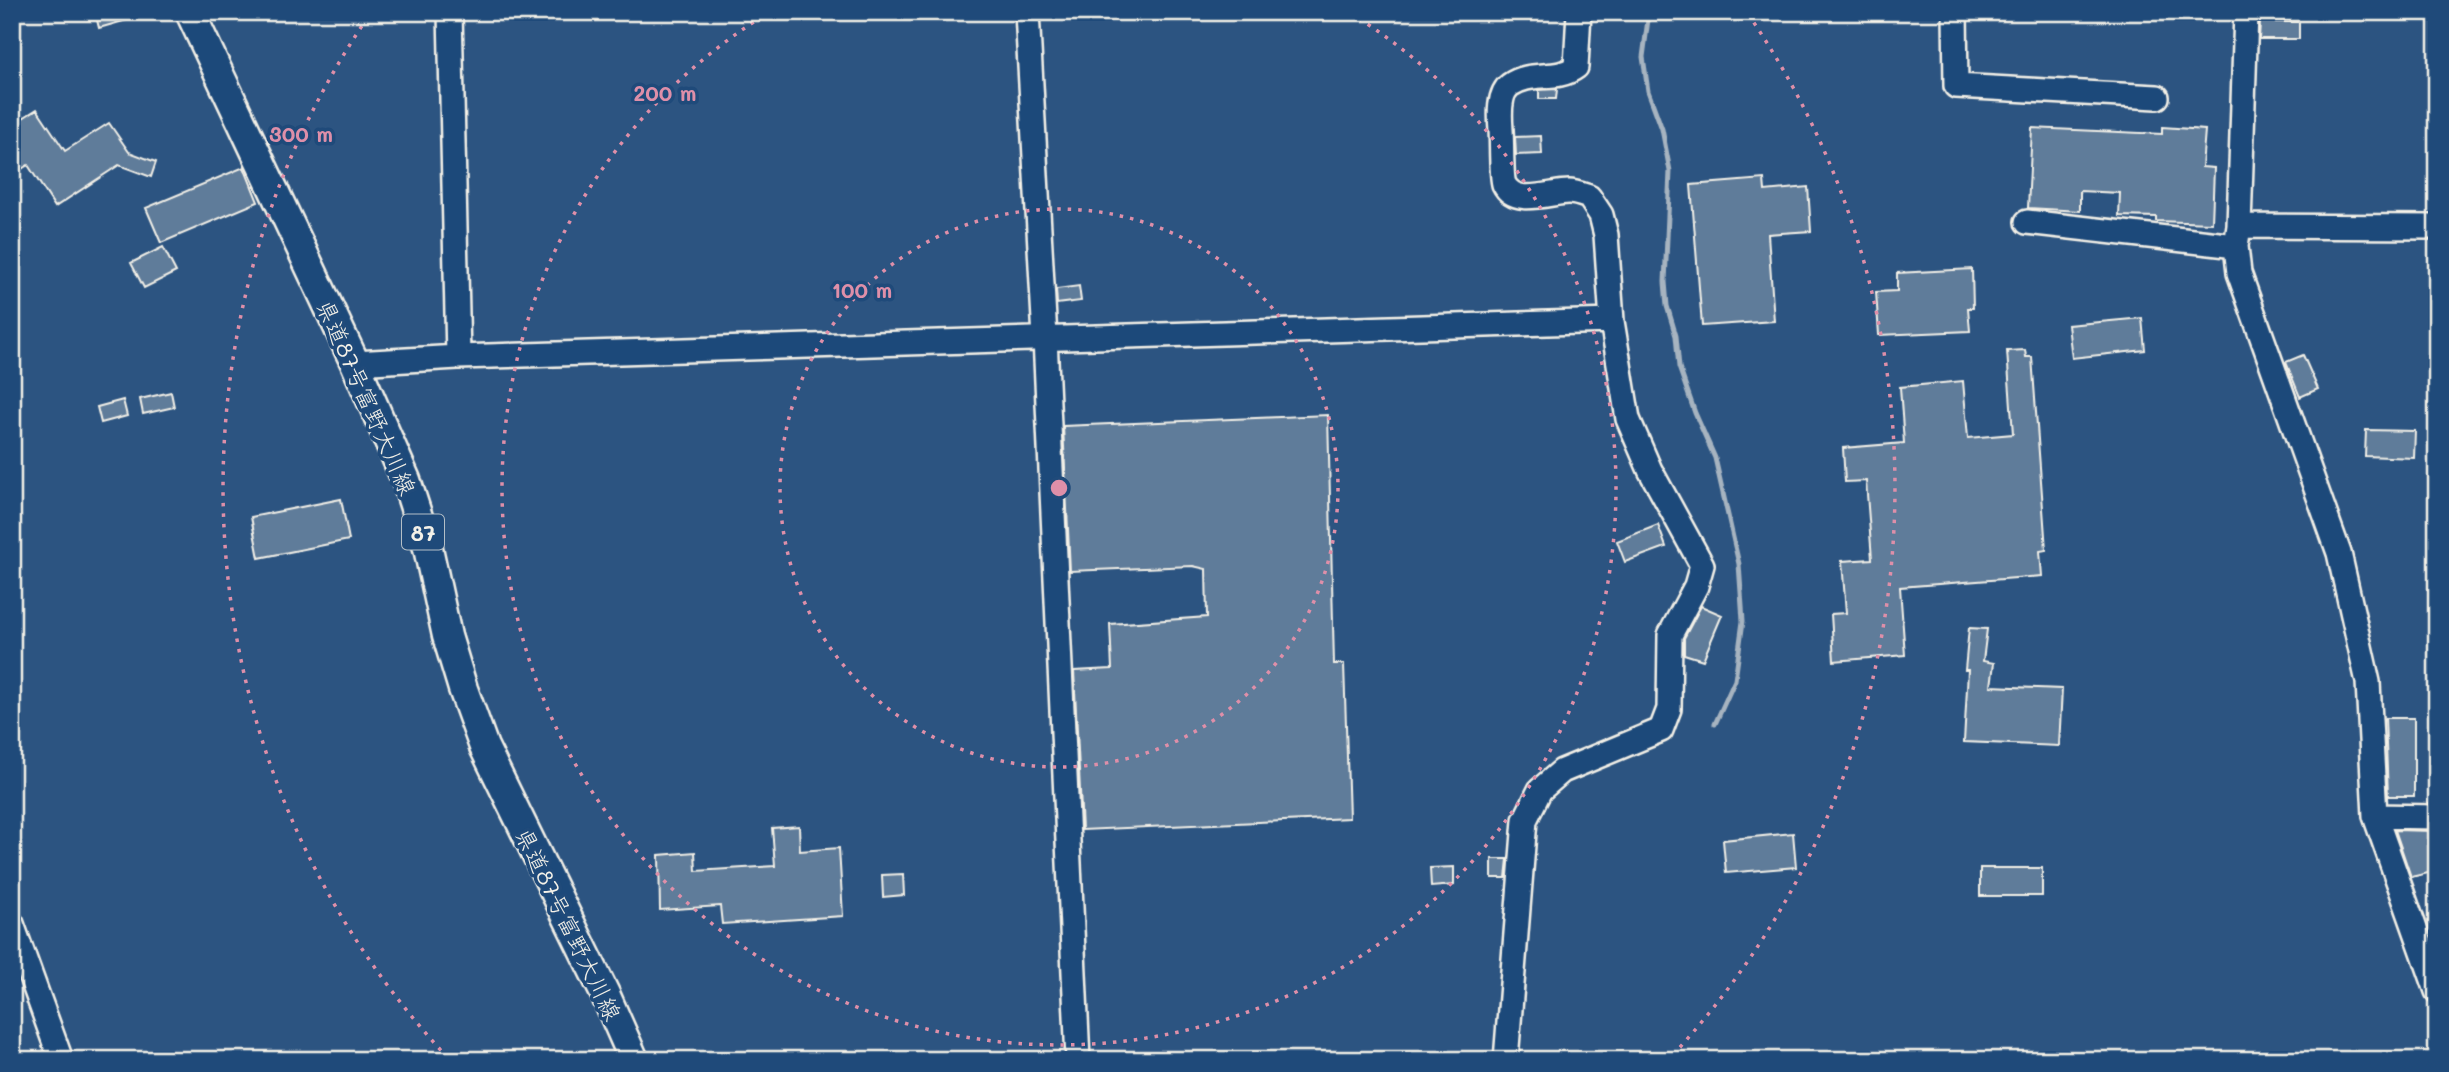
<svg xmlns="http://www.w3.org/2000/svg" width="2449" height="1072" font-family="Mali,'Klee One',sans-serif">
  <rect width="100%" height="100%" fill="#2c5481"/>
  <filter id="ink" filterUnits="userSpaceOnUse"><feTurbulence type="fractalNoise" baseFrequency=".0143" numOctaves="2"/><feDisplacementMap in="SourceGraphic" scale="14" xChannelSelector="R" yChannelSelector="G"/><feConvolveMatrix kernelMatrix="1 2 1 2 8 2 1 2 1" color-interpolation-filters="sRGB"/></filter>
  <g filter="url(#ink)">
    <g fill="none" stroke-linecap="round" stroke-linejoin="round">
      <path stroke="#a7b4c0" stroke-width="5" d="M1649,12L1643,57L1648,91L1662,129L1670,171L1665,282L1667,306L1676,336L1679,367L1695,413L1715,458L1739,564L1743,621L1735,680L1715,724"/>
    </g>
    <path fill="#5e7b9a" stroke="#f4f1e8" stroke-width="2" d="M95,12H141V16L99,28Z
      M2260,22H2299V39H2259Z
      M1557,89L1556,99H1539V90Z
      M37,109L65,151L109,123L129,152L156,162L151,177L119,165L55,207L28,165L12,175V125Z
      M2162,127L2205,130L2202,167L2214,168L2212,223L2156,221V217L2119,216L2120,193L2080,191V211L2028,208L2032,128L2162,134Z
      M1541,136L1542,154L1516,155L1515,137Z
      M244,167L258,202L161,243L146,208Z
      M1764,179L1765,191L1808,187L1811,231L1768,234L1774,321L1702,326L1691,185Z
      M163,247L176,272L144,288L131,263Z
      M1972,269L1973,308H1968L1970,331L1879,335L1876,292L1897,291V273Z
      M1079,286L1081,301L1057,304L1056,289Z
      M2142,318L2145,350L2072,358L2068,325Z
      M2025,350L2026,357H2032L2046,550L2040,551L2042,576L1900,587L1905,655L1834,661L1831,614L1846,613L1842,561L1872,559L1866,481L1845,482L1843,448L1904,443L1900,387L1963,381L1968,438L2013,434L2007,351Z
      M2303,355L2318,389L2300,397L2286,362Z
      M171,392L174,407L143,414L140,399Z
      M123,400L127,416L101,423L97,407Z
      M1328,415L1334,664H1344L1349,818L1082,830L1074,671L1112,669L1110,624L1207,617L1206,569L1193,566L1070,571L1063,426Z
      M2366,430L2415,431L2414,458L2365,456Z
      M341,499L349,540L259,558L251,517Z
      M1658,525L1666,547L1625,562L1617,541Z
      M1701,606L1722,615L1703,660L1684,654V638Z
      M1969,628L1987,629L1983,661L1994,663L1991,686L2062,689L2059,746L1964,742L1968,670H1965Z
      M2385,718H2414V796H2388Z
      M799,826L800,851L839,848L843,916L722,924L720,906L660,910L659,855L695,852L696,871L775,866L772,828Z
      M2395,830L2432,831L2437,853V871L2411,877Z
      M1793,833L1796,867L1726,873L1723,840Z
      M1492,859H1508L1506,878H1492Z
      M1454,867V885L1431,887L1430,868Z
      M1980,868H2042V896H1980Z
      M903,874L904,895L883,897L882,875Z"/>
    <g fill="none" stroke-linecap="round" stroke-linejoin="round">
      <g stroke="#f4f1e8" stroke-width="28">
        <path id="minor" d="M450,12L458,357
          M1027,12L1045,338L1078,1060
          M1955,12L1956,86L2157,97
          M2246,12L2239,226L2236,246L2239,273L2339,553L2368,682L2375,816L2437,991
          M2027,222L2236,246
          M2239,226L2437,227
          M355,363L458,357L1612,321
          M2375,816L2437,817
          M12,924L61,1060
          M1506,1060L1525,820L1540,790L1562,771L1661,730L1669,709L1670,635L1696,586L1702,565L1650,470L1628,419L1612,321L1606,235L1601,215L1589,197C1583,195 1575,192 1569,192C1550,192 1515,207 1504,184C1501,176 1502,141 1501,130C1500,117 1498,94 1510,85C1531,70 1556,82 1576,67L1579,12"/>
      </g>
      <g stroke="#f4f1e8" stroke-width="33">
        <path id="major" d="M190,12L355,363L406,480L428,548L447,636L463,689L484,747L605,994L634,1060"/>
      </g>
      <use href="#minor" stroke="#1f4a7a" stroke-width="23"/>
      <use href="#major" stroke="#1f4a7a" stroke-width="28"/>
    </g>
  </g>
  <g fill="none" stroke="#de8fa9" stroke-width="3.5" stroke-dasharray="3.5 7">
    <circle cx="1059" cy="488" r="279"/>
    <path d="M1350 13A557 557 0 1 1 768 13"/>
    <path d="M448 1058A836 836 0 0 1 370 14M1748 14A836 836 0 0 1 1670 1058"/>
  </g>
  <g text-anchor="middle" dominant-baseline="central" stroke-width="7" stroke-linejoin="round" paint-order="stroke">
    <rect fill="#1f4a7a" stroke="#b4bfc7" stroke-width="2" x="402" y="514.5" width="42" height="35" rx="5"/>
    <g font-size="21" font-weight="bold" fill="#f4f1e8">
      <text x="423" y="532">87</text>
    </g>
    <g font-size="23" fill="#f4f1e8" stroke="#1f4a7a">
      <text transform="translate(367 397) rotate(66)">県道87号富野大川線</text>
      <text transform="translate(569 924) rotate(64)">県道87号富野大川線</text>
    </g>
  </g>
  <circle cx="1059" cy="488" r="10" fill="#de8fa9" stroke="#1f4a7a" stroke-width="3.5"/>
  <g font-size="21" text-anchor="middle" font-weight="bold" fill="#de8fa9" stroke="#1f4a7a" stroke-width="7" stroke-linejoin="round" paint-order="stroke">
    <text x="665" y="101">200 m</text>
    <text x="301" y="142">300 m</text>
    <text x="862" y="298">100 m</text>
  </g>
  <rect width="2449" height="1072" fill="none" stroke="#1f4a7a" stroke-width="42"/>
  <rect x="21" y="21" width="2407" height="1030" fill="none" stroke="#f4f1e8" stroke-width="2.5" filter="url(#ink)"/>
</svg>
